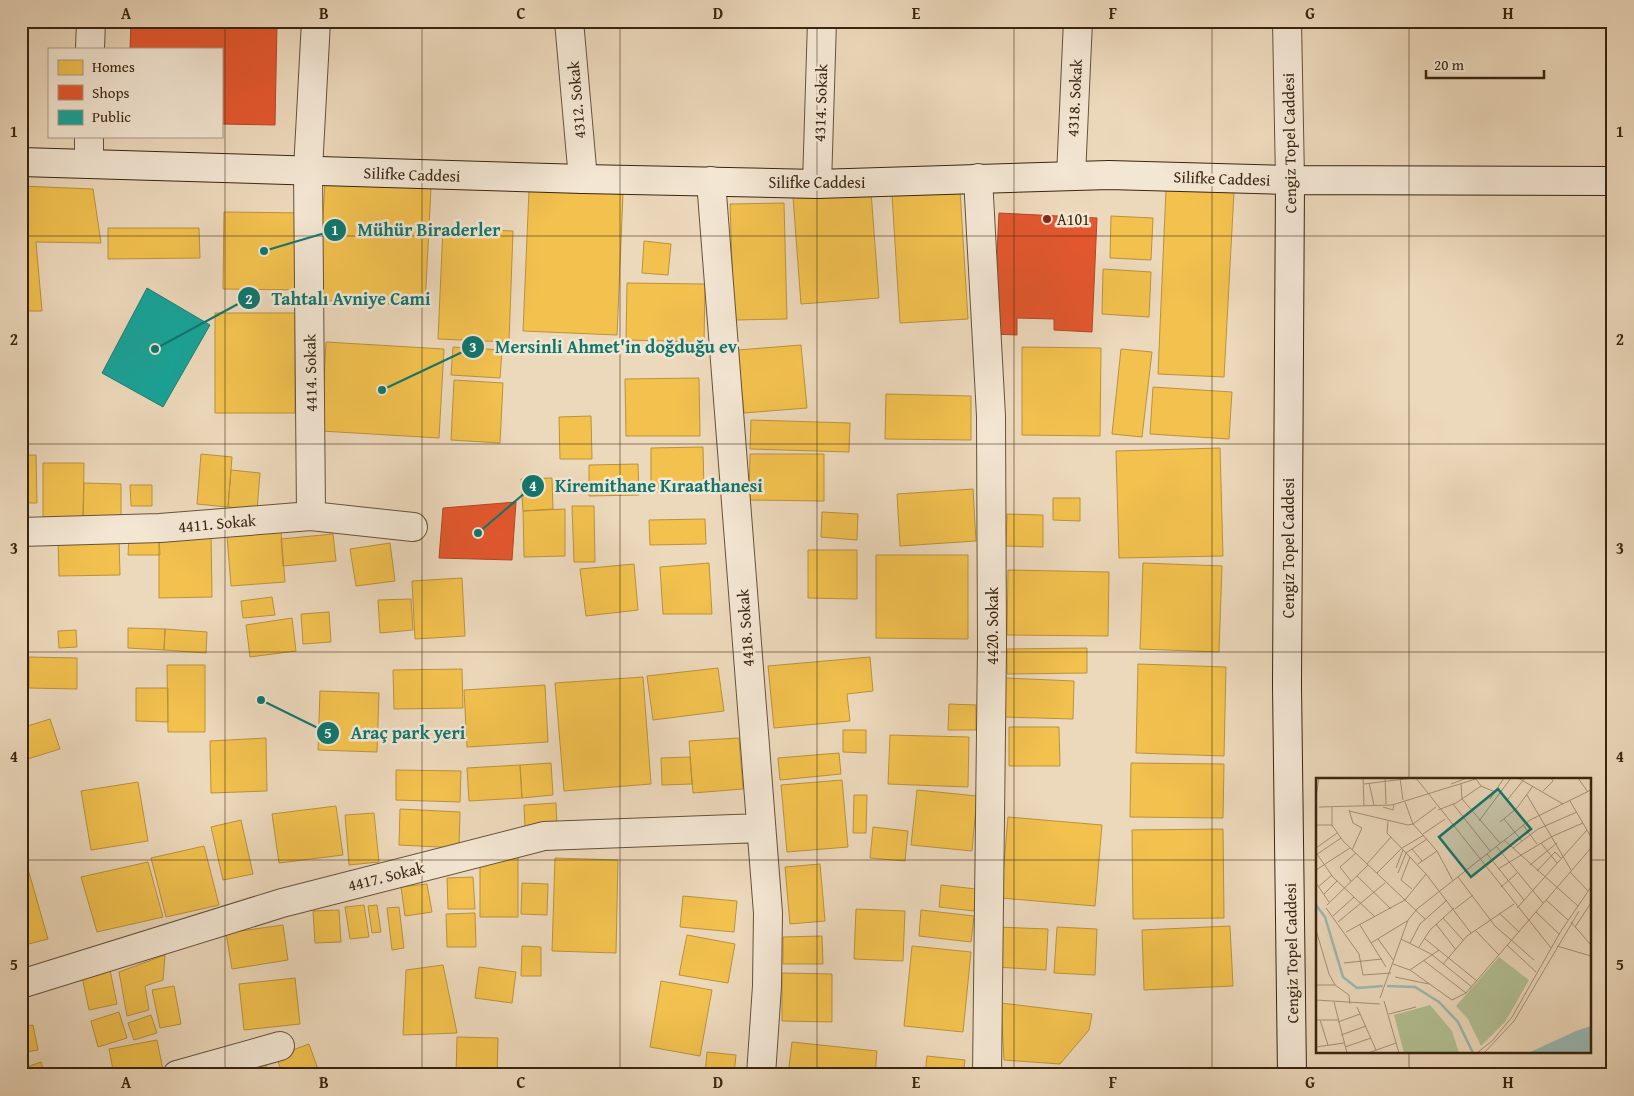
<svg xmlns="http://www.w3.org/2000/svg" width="1634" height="1096" font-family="'Gentium Book Plus',serif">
  <rect width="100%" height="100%" fill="#ecd8bb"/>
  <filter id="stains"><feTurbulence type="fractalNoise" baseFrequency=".004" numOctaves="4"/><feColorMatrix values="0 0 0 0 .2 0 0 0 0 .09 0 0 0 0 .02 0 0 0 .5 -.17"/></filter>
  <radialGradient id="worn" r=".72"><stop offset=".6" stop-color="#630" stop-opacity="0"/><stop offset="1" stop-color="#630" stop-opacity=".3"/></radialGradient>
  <path fill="#f2c14e" stroke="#bb923b" d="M325,182L431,188L425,306L318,300Z
    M21,186L93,189L101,243L36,242L42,311H21Z
    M1166,189L1234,192L1224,377L1158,374Z
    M529,190L623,194L617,335L523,331Z
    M960,191L968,319L900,323L892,195Z
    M871,192L879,298L801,304L793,197Z
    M784,203L787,319L734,320L730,204Z
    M224,212L305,213L304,290L223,289Z
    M1111,216L1153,218L1151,260L1110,258Z
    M108,228H199L200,258L108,259Z
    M443,228L513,231L509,342L438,339Z
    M644,241L671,244L668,275L642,273Z
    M1103,269L1151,272L1149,317L1102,314Z
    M627,283L705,284L704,342L626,340Z
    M215,313H295V413H215Z
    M326,342L444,349L439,438L321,431Z
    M801,345L807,408L744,413L738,350Z
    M453,347L502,350L500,378L451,375Z
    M1022,347L1101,348L1100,436L1022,435Z
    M1121,349L1152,352L1142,437L1112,434Z
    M699,378L700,436H626L625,379Z
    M454,380L503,383L500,443L451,440Z
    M1153,387L1232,392L1229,439L1150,434Z
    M886,394L971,396V440L885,439Z
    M591,416L592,459H560L559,417Z
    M751,420L850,423L849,452L750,449Z
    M703,447L704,491L651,492V448Z
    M1220,448L1223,556L1119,558L1116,451Z
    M201,454L232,457L228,507L197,504Z
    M750,454H824V501L749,500Z
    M21,455H36L37,503H21Z
    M43,463H84L83,517H43Z
    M638,464L639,495L589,496V465Z
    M231,470L260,473L257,510L228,507Z
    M552,478L553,509L523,511L521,479Z
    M84,483L121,484V517H83Z
    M130,485H152V506H131Z
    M973,489L976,541L900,546L897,494Z
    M1053,498H1080V521L1053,520Z
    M572,506H594L595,562H574Z
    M565,509V556L524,557L523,511Z
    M822,512L858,514L857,540L821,537Z
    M1007,514L1043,515V547L1006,546Z
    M705,519L706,544L650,545L649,520Z
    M281,532L285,582L231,586L227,536Z
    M211,533L212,597L159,598V535Z
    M129,534L159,535L160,555H128Z
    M333,534L336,561L283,566L281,539Z
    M119,537L120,575L59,576L58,539Z
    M390,543L395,581L356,586L350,549Z
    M808,550H857V599L808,598Z
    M876,555H968V639L876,638Z
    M709,563L712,614H663L660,567Z
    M1143,563L1222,566L1219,652L1140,649Z
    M634,564L638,610L586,616L580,569Z
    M1008,570L1109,572L1108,636L1007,635Z
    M462,578L465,636L415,639L412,581Z
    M272,597L275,615L243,618L241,601Z
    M411,599L413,630L380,633L378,600Z
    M329,612L331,642L303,644L301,614Z
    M292,618L296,651L250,657L246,625Z
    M128,628L165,629L164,650L128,648Z
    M165,629L207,632L206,653L164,650Z
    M76,630L77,647L59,648L58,631Z
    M1087,648V673L1007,674V649Z
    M29,657L77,658V689L29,688Z
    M870,657L873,691L847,694L850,721L774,728L768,666Z
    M1138,664L1226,667L1224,756L1136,753Z
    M167,665H205V732H168Z
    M718,668L724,711L653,720L647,676Z
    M462,669L463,708L394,709L393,670Z
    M643,677L651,784L564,791L555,683Z
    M1005,678L1074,681L1073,719L1003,717Z
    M545,685L548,742L467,747L464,690Z
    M136,688H168V722L136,721Z
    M320,691L379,693L377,752L318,750Z
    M949,704L976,705V730H948Z
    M50,719L60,749L21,761V728Z
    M1009,727H1059L1060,766H1009Z
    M843,730H866V753L843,752Z
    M890,735L969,737L968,787L888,784Z
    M266,738L267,791L211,793L210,741Z
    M739,738L743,789L693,793L689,741Z
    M839,753L841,774L780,780L778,758Z
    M690,757L692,784L662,785L661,758Z
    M551,763L553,795L522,798L520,765Z
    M1131,763L1224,764L1223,818L1130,817Z
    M520,765L522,798L469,801L467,768Z
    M396,770L461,771L460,802L396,800Z
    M842,780L848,847L787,852L781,785Z
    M138,782L148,841L91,850L81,791Z
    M917,790L977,796L972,851L911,845Z
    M854,795H867L866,833H853Z
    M556,803L557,827L525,829L524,805Z
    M336,806L343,855L279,863L272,814Z
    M400,809L460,812L459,848L399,845Z
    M374,813L379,862L349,865L345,815Z
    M1008,817L1102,825L1095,906L1001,898Z
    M241,820L253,874L223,880L211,827Z
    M873,827L908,831L905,861L870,858Z
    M1223,829L1224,918L1133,919L1132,830Z
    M204,846L219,905L166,917L151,858Z
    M480,857H518V917H480Z
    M555,858L618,860L616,953L552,951Z
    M148,862L163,917L97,932L81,877Z
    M820,864L825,921L790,924L785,867Z
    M28,869L48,939L21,946V870Z
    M473,877L475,909H448L447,878Z
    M522,883L548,884L547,915L521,914Z
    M427,884L432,912L405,916L401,887Z
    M941,885L976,889L974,911L939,907Z
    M683,896L737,901L734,932L680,927Z
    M364,905L369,937L350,939L345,907Z
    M377,905L381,932L372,933L368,906Z
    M399,907L404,948L392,950L387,908Z
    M856,909L905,911L903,961L854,959Z
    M339,910L341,942L315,943L313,911Z
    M921,910L974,916L971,942L919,936Z
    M475,913L476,947H447L446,914Z
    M283,925L288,960L232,969L226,933Z
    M1230,926L1233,986L1144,990L1142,930Z
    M996,927L1048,929L1046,970L995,967Z
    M1057,927L1097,929L1095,975L1054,973Z
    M687,935L735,944L728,983L679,975Z
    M822,936L823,964H783V937Z
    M522,946L541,947V976H521Z
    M912,946L971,952L963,1032L904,1026Z
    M165,955L163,980L145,986L149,1010L127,1016L119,972Z
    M109,965L117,1004L89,1010L81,972Z
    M443,965L457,1033L403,1035L406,970Z
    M479,967L516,972L512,1003L475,998Z
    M782,973L832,974V1022L782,1021Z
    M295,978L300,1024L244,1030L239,984Z
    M661,981L712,990L700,1056L650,1047Z
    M174,986L181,1024L160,1028L152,990Z
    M1001,1003L1092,1014L1089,1030L1060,1064L1004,1060Z
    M119,1012L127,1038L98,1047L91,1021Z
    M151,1015L157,1033L134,1040L128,1023Z
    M33,1025L38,1050L21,1053V1027Z
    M457,1037L498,1038L497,1075H456Z
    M157,1040L163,1070L137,1075H114L109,1049Z
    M792,1042L877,1051L875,1075H788Z
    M309,1044L320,1075H283L276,1056Z
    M707,1052L736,1055L734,1075H705Z
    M927,1056L965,1060L963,1075H925Z
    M41,1062L45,1075H21V1069Z
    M265,1064L270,1075H241Z
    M1007,1070L1104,1075H1007Z"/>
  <path fill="#e4572e" stroke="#b14825" d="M131,21L277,23L275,125L221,124V49H130Z
    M999,213L1097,218L1092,332L1054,330V319L1017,318V335L993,334Z
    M516,502L512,560L439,558L443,508Z"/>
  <path fill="#17a398" stroke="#227d6f" d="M147,288L210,325L163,407L102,373Z"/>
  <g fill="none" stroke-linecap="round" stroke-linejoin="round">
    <g stroke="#66523a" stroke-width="30">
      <path id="street" d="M569,21L583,179
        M1287,21L1290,180
        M90,49L91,21
        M89,164V136
        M1071,176L1078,21
        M978,178L991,416L992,647L987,1075
        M711,181L768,913L767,986L761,1075
        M817,184L822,21
        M311,516L308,170L316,21
        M21,532L160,528L311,516L413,527
        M21,984L282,903L544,836L761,828
        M177,1075L280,1046"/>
    </g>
    <g stroke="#3a250f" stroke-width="30">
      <path id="secondary" d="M21,162L583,179L817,184L1109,175L1290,180L1613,181
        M1290,180L1287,685L1292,1075"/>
    </g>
    <use href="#street" stroke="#f3e6d3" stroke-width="28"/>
    <use href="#secondary" stroke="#f3e6d3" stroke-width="28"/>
  </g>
  <path fill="none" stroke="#3a250f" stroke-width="1" stroke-opacity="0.55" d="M225,21V1075M422,21V1075M620,21V1075M817,21V1075M1014,21V1075M1212,21V1075M1409,21V780M21,236H1613M21,444H1613M21,652H1613M21,860H1318M1590,860H1613M1409,1052V1075"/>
  <circle fill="#8f2418" stroke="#f3e6d3" stroke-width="2" cx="1047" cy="219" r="5"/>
  <g text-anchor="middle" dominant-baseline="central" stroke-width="5" stroke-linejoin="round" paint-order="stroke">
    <g font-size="16" fill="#3a250f" stroke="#f3e6d3">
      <text transform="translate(1074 98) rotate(-87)">4318. Sokak</text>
      <text transform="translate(576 100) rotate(-95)">4312. Sokak</text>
      <text transform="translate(820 103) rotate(-88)">4314. Sokak</text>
      <text transform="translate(1289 143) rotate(-91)">Cengiz Topel Caddesi</text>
      <text transform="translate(412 174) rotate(2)">Silifke Caddesi</text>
      <text transform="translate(1222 178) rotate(2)">Silifke Caddesi</text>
      <text x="817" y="182">Silifke Caddesi</text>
      <text transform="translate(310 373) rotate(-91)">4414. Sokak</text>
      <text transform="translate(217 523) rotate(-5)">4411. Sokak</text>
      <text transform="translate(1288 548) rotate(-90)">Cengiz Topel Caddesi</text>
      <text transform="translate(992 626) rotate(-90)">4420. Sokak</text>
      <text transform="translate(745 628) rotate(-94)">4418. Sokak</text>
      <text transform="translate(386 876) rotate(-14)">4417. Sokak</text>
      <text transform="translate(1291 953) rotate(-91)">Cengiz Topel Caddesi</text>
    </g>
    <g font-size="16" fill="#3a250f" stroke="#f3e6d3" text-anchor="start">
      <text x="1057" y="219">A101</text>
    </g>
  </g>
  <g transform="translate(1316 778)">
    <rect width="275" height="275" fill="#ecd8bb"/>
    <path d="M183,179L213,202L189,244L165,268L152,241L140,228Z" fill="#b2c094"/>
    <path d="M114,227L136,253L143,275H88L78,237Z" fill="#b2c094"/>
    <path d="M275,248V275H212L260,253Z" fill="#99b9b3"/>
    <path fill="none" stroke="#99b9b3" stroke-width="2.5" d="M0,127L9,139L27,199L41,210L67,208M71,208L99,209L123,224L142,244L157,275"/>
    <path fill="none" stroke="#a59076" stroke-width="1" d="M47,0L48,28M69,0L70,26M84,0L87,22M100,0L235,170M202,0L247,26M262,0L272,14M160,1L165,8L179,14M53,5L58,27M48,6L97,0M135,6L151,0M145,6L146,21L184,65M227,13L237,3L235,0M211,17L255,92M0,19L3,0M174,21L188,0M192,21L209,0M254,23L275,59M89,24L97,46L121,73L137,103M137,26L174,73M3,29L76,27L163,0M16,29V47L27,63L109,141M67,29L77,32L78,27M33,32L37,45L46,50L36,72M122,32L140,25L165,8M33,33L92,47L97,46L120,29M188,41L206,63M72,43L71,55L110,96L155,155M163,43L195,0M184,44L201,30L217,8M0,47H16M207,47L221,66M107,56L129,41M188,62L262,128M225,65L241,85M180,68L227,125M0,70L21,55M197,70L222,51L261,34M96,71L106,83M1,76L17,99L59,139M171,76L208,122M0,77L25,60M94,79L85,102L96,111M51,86L75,59M102,86L121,73M214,87L241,65M80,90L87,72M182,91L237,58L267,45M0,92L34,70M221,93L239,74L245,80M254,94L272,113M61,95L86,70L108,57M82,95L90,75L111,61M41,98L75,131M142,99L179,148L218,182M35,103L24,89L40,75M0,105L13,124M2,109L16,97M185,109L201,95M8,116L21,103M230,122L252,142M11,127L52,87M10,130L43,176L47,197L75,195M201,130L271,52M139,131L157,117M220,134L243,156M183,135L203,154M17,138L38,119M127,140L147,162M22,144L69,105M255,144L275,167M120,146L140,172M44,147L70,189M259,149L275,125M0,152L13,196L19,207L33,217L34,226M159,152L183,177M30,154L89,122L110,96M108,160L161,203M62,161L78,183M85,161L115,176L156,209M55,165L91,143M94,165L104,146L131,122M191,167L220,194M241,168L275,178M103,169L114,152L138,130M107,182L150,215M28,185L66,181M77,186L94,192L136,222L150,215L275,70M127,186L151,158L198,126M0,187V219M94,192L123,172M79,199L113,206M0,207H19M64,220L92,142L101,131L214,42L275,12M0,222L64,226M68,223L83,275M18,224L31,275M41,229L60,272M73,236L100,229M0,242H22M4,242L12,267M22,244L44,236M25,257L50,248M0,269L28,265M29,269L55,260M52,275L80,265M161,275L177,262L196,239L245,153L275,109M168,275L198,243L263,133"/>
    <path fill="#0f766e" fill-opacity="0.15" stroke="#0f766e" stroke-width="2.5" d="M182,11L215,51L155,99L123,59Z"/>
    <rect width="275" height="275" fill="none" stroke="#3a250f" stroke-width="2.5"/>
  </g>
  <path fill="none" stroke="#0f766e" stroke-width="2" d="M264 251L335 230M155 349L249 298M382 390L473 347M478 533L533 486M261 700L328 733"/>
  <g fill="#0f766e" stroke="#f3e6d3" stroke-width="2">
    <circle cx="264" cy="251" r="5"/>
    <circle cx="155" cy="349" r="5"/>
    <circle cx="382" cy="390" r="5"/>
    <circle cx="478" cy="533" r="5"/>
    <circle cx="261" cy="700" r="5"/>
    <circle cx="335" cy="230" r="12"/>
    <circle cx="249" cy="298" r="12"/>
    <circle cx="473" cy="347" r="12"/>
    <circle cx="533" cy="486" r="12"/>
    <circle cx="328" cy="733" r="12"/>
  </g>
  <g font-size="15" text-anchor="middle" font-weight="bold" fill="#fff">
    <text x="335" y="235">1</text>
    <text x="249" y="304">2</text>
    <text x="473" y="352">3</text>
    <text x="533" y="491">4</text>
    <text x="328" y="738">5</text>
  </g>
  <g font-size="18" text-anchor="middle" font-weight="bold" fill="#0f766e" stroke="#f3e6d3" stroke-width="5" stroke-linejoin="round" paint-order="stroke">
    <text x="429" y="236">Mühür Biraderler</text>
    <text x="351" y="305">Tahtalı Avniye Cami</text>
    <text x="616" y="353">Mersinli Ahmet'in doğduğu ev</text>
    <text x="659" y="492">Kiremithane Kıraathanesi</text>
    <text x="408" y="739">Araç park yeri</text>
  </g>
  <rect width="1634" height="1096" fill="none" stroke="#ecd8bb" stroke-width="55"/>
  <rect x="48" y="48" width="175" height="90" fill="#f3e6d3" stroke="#a99985"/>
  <rect x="58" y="60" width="25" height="15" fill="#f2c14e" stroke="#a99985"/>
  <text x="92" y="72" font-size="15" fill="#3a250f">Homes</text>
  <rect x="58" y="85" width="25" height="15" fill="#e4572e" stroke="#a99985"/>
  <text x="92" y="98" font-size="15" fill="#3a250f">Shops</text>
  <rect x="58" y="110" width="25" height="15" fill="#17a398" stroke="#a99985"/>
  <text x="92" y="122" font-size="15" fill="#3a250f">Public</text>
  <path d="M1426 70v8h118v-8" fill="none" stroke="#3a250f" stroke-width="2.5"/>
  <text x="1434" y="70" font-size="15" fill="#3a250f" stroke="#f3e6d3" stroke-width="4" paint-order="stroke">20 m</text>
  <rect x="28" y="28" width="1578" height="1040" fill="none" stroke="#3a250f" stroke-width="2"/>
  <g font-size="16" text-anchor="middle" font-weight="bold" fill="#3a250f">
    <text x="126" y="19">A</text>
    <text x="324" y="19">B</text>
    <text x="521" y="19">C</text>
    <text x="718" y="19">D</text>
    <text x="916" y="19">E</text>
    <text x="1113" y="19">F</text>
    <text x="1310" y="19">G</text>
    <text x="1508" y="19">H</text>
    <text x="14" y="137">1</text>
    <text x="1620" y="137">1</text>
    <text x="14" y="345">2</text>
    <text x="1620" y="345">2</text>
    <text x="14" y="554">3</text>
    <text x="1620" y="554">3</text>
    <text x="14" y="762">4</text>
    <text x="1620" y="762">4</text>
    <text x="14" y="970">5</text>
    <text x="1620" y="970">5</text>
    <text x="126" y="1088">A</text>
    <text x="324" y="1088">B</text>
    <text x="521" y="1088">C</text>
    <text x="718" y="1088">D</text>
    <text x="916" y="1088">E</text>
    <text x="1113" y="1088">F</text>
    <text x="1310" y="1088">G</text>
    <text x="1508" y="1088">H</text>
  </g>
  <rect width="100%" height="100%" filter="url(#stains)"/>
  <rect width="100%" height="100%" fill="url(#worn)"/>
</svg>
